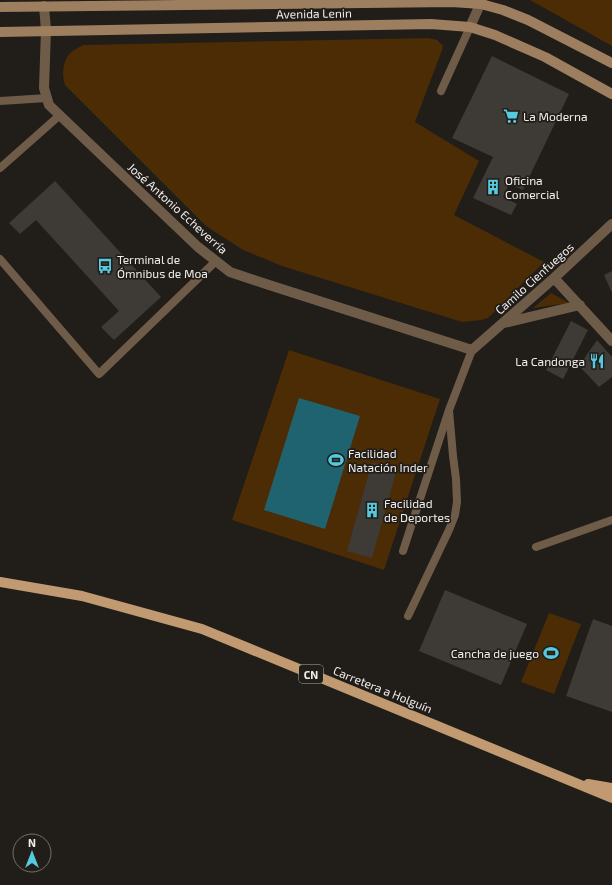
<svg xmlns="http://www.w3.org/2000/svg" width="612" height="885" font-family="'Exo 2',sans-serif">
  <rect width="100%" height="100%" fill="#211d19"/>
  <path fill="#4b2c04" d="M530,0H612V46Z
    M429,38L437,40L443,46L442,50L415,122L479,161L454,215L544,262L488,318L481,320L462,322L282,266L243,250L206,226L65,85C61,73 63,57 74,50C77,48 80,47 83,45Z
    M551,293L569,303L533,308Z
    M289,350L440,399L384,570L232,520Z
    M549,613L581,624L554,694L521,682Z"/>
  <path fill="#206370" d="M299,398L360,416L325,529L264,510Z"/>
  <path fill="#3e3a36" d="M492,56L569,94L523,190L509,184L503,197L517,204L511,215L473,198L493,157L452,138Z
    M55,181L161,297L114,340L101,327L119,311L36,220L20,234L9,223Z
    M612,271V293L604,275Z
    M571,321L588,330L563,379L546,370Z
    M597,340L612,357V377L599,387L579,366Z
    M372,462L397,469L372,558L347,551Z
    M445,590L527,624L501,685L419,651Z
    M593,619L612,626V712L566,696Z"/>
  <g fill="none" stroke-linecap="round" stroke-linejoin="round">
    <path stroke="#6f5c48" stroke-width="8" d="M441,91L470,27
      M0,101L47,98
      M0,168L60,115
      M0,259L99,374L216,261
      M536,547L612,520
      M403,551L449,410L472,350
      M408,616L449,530L455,515L457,502L456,479L453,456L449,410"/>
    <path stroke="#6f5c48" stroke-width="10" d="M44,6L46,30L44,88L49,105L198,247L230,272L266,284L472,350L554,278L612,224
      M470,27L482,0
      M554,278L612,341
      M504,323L580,305"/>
    <path stroke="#9d7f5f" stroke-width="10" d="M0,7L452,2L481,4L503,10L528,20L612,63
      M0,32L431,24L470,27L495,35L545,57L612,94"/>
    <path stroke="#c19a71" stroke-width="10" d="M0,582L82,596L202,629L612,798
      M588,784L612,788"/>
  </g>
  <defs>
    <g id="supermarket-bare" transform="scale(1.2)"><path d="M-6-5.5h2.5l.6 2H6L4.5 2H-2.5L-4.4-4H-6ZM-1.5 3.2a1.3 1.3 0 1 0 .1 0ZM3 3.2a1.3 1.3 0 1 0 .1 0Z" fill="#55cadf" stroke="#211d19" stroke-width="2.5" paint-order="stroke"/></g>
    <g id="building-bare" transform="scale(1.2)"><path d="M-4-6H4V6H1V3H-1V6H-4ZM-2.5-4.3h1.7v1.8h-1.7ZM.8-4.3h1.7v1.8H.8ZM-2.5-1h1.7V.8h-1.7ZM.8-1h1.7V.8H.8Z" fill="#55cadf" stroke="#211d19" stroke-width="2.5" paint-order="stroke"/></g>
    <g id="bus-bare" transform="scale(1.2)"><path d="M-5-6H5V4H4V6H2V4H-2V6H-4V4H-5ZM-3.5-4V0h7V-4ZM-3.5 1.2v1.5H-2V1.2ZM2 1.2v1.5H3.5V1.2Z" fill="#55cadf" stroke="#211d19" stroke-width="2.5" paint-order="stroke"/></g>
    <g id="restaurant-bare" transform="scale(1.2)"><path d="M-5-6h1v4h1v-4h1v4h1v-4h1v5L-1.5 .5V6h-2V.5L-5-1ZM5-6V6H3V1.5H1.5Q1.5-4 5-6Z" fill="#55cadf" stroke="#211d19" stroke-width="2.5" paint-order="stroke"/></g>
    <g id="stadium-bare" transform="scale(1.2)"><path d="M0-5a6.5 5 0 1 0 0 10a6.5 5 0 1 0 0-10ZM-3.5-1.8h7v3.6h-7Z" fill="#55cadf" stroke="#211d19" stroke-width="2.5" paint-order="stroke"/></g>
  </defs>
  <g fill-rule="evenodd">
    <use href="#supermarket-bare" x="511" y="116"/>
    <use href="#building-bare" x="493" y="187"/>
    <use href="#bus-bare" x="105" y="266"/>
    <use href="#restaurant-bare" x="597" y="361"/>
    <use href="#stadium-bare" x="336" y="460"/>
    <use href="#building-bare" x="372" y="510"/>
    <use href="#stadium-bare" x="551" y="653"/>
  </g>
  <g text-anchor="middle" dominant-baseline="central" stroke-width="3.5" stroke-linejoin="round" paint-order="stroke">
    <rect fill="#211d19" stroke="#b2afac" stroke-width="1" x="299" y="665" width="24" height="18" rx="3"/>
    <g font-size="11" font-weight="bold" fill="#f0edeb">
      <text x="311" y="674">CN</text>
    </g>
    <g font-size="12" fill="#f0edeb" stroke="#211d19">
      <text transform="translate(314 13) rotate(-1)">Avenida Lenin</text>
      <text transform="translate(178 208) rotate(42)">José Antonio Echeverría</text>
      <text transform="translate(534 278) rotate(-42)">Camilo Cienfuegos</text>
      <text transform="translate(383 689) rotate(22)">Carretera a Holguín</text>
    </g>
    <g font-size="12" fill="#f0edeb" stroke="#211d19" text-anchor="start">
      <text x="523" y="116">La Moderna</text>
      <text x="505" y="180">Oficina<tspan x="505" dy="14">Comercial</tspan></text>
      <text x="117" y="259">Terminal de<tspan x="117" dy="14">Ómnibus de Moa</tspan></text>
      <text x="585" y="361" text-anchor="end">La Candonga</text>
      <text x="348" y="453">Facilidad<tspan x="348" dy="14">Natación Inder</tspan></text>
      <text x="384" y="503">Facilidad<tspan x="384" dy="14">de Deportes</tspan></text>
      <text x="539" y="653" text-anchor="end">Cancha de juego</text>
    </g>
  </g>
  <g transform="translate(32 853)"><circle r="19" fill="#211d19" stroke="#74706d"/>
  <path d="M0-3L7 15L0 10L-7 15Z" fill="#55cadf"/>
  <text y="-6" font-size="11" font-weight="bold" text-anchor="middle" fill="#f0edeb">N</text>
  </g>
</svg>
